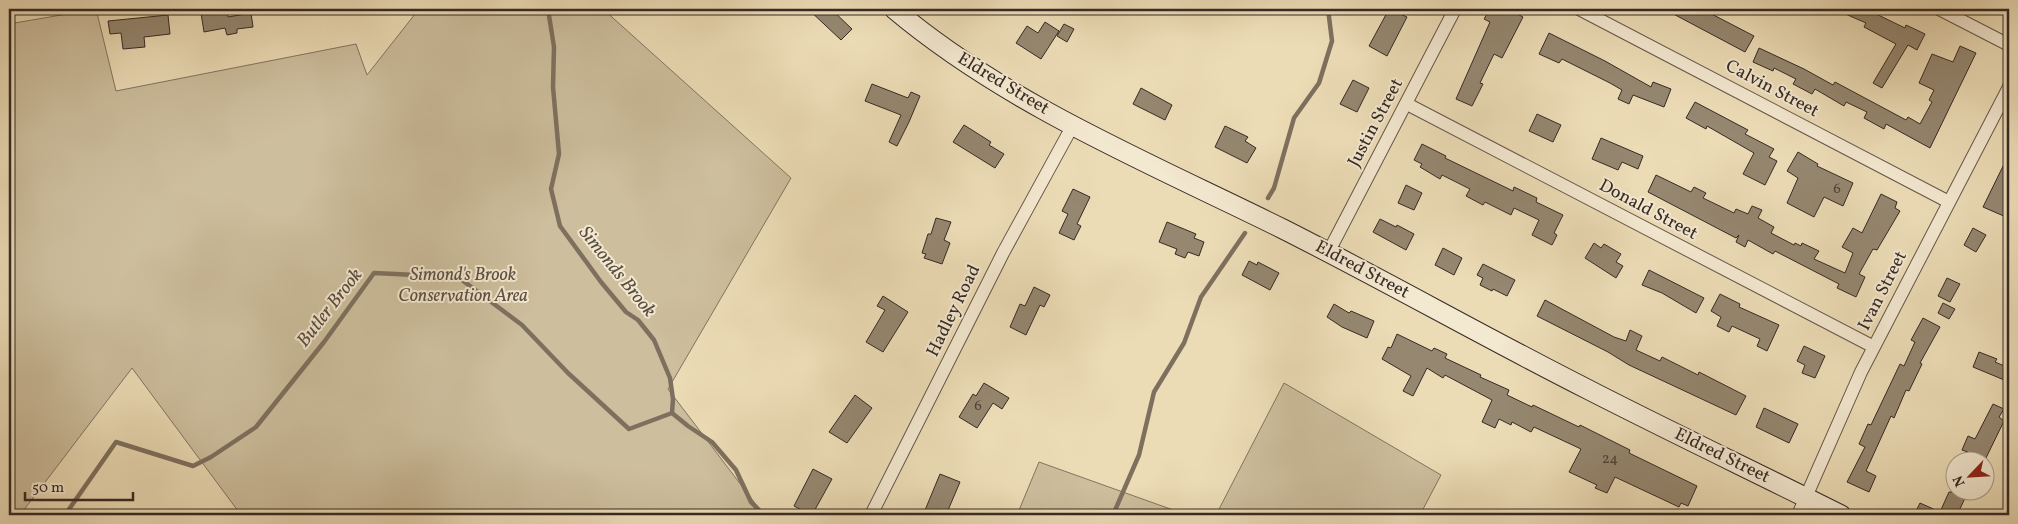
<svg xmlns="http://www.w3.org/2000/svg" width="2018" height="524" font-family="Vollkorn,serif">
  <rect width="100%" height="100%" fill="#ecdcb6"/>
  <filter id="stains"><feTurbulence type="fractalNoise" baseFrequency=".004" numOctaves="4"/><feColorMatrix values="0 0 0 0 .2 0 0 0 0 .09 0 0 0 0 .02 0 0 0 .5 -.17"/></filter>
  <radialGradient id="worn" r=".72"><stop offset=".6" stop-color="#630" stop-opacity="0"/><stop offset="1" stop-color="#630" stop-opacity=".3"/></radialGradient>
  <path fill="#cdbe9d" stroke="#827461" d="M96,9L116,91L356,44L367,75L419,9H603L791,178L668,389L764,515H241L132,368L20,515H9V24Z
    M1284,383L1441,475L1420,515H1216Z
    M1039,462L1176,511L1173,515H1017Z"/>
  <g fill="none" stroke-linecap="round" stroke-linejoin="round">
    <path stroke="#7e705f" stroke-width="4.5" d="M548,9L554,47L553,87L559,154L551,189L560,226L601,282L626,312L638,320L654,340L670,378L673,399L672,413L688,426L712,442L736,470L751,502L764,515
      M1268,198L1274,188L1294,118L1319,83L1332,41L1328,9
      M65,515L116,442L193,466L211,457L256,427L324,342L374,273L458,277L522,325L568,373L629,429L672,413
      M1113,515L1139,455L1154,392L1184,343L1201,297L1245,233"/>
  </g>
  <path fill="#958770" stroke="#362a25" d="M227,9L228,17L251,13L253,27L237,29V33L227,35L225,28L204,32L201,13Z
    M808,9H831L852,29L841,40Z
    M1389,9L1407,17L1387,56L1369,46Z
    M1490,9H1508L1523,17L1502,58L1494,54L1480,83L1483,84L1472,106L1456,99L1490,22L1484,19Z
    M1664,9H1702L1754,36L1745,52Z
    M1834,9H1866L1905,28L1906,25L1925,34L1917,50L1908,45L1882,88L1873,83L1896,44L1864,27L1866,23Z
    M168,15L170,34L144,37L145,47L123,49L121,33L110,34L108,21Z
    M1045,22L1059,31L1041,59L1016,43L1027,26L1038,33Z
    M1064,24L1074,29L1067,42L1057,36Z
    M1549,33L1605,61L1651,87L1653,82L1671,89L1664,107L1633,95L1629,104L1618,99L1622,90L1610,83L1562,59L1559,63L1539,54Z
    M1960,46L1976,53L1930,148L1886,124L1884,129L1864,118L1867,112L1846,102L1844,106L1815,89L1812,94L1793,84L1796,79L1774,68L1773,71L1753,62L1759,48L1804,69L1833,85L1835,82L1906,120L1908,117L1920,124L1932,102L1929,100L1934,90L1919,83L1932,54L1953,62Z
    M1353,80L1369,88L1357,112L1340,104Z
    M872,84L908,98L911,92L920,96L909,122L897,146L889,142L901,115L865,101Z
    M1141,88L1172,105L1165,120L1133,104Z
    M1695,102L1748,130L1745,134L1774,149L1769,157L1777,161L1765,185L1743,174L1754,153L1707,126L1706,129L1686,118Z
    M1537,114L1561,125L1553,142L1529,131Z
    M964,125L991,142L989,145L1004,154L995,168L953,142Z
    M1225,126L1248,137L1245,141L1256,148L1247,163L1215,147Z
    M1601,138L1643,156L1638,169L1622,162L1618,170L1592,159Z
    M1422,144L1446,156L1445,158L1513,191L1514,187L1537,198L1536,202L1563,215L1554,233L1557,235L1552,245L1532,235L1539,220L1514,208L1511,215L1485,202L1483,205L1466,196L1470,189L1442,175L1440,179L1420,167L1422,164L1414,160Z
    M1798,152L1818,164L1817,166L1853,183L1843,206L1824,197L1814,217L1787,203L1798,178L1787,171Z
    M2009,154V211L2006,217L1983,207Z
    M1656,175L1691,192L1694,187L1706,193L1703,198L1734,213L1736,209L1748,214L1752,206L1762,210L1758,218L1774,227L1771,233L1794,245L1795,243L1801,246L1802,243L1819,251L1814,259L1845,273L1853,253L1842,247L1853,228L1862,233L1881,194L1897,202L1895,208L1900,211L1877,250L1873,249L1859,274L1865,277L1856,297L1837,288L1839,284L1775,251L1773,254L1748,240L1745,247L1736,242L1739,235L1736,238L1648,192Z
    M1406,185L1422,193L1414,210L1398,203Z
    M1073,189L1090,197L1077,224L1081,226L1074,240L1059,233L1068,214L1062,211Z
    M936,218L951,222L944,240L950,243L942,264L924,258L926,254L922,253L928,234H931Z
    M1380,219L1396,227L1397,225L1414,234L1406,250L1373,232Z
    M1167,222L1196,234L1194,238L1204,242L1199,256L1188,252L1185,258L1175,254L1177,249L1159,242Z
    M1973,228L1986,235L1976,252L1964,245Z
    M1594,243L1601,248L1604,244L1621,254L1616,262L1623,266L1616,278L1585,258Z
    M1443,248L1462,258L1454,275L1435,265Z
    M1249,261L1257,265L1258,262L1279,273L1270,290L1242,275Z
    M1483,264L1515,280L1507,296L1493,289L1492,291L1480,285L1483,278L1477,275Z
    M1649,270L1704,298L1696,313L1662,293L1642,285Z
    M1947,278L1960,284L1950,302L1938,296Z
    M1034,287L1050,295L1044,307L1040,305L1026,335L1010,327L1020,304L1025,306Z
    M1720,294L1740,304L1739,307L1779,325L1767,351L1757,346L1760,339L1732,326L1729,332L1717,326L1721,317L1711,311Z
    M883,296L908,312L883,352L866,342L885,310L877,306Z
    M1545,300L1614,337L1626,341L1630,330L1642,336L1636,350L1660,361L1662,357L1698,375L1699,372L1746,396L1736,415L1629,365L1608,352L1537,316Z
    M1943,303L1955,309L1949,319L1938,313Z
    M1334,304L1349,313L1351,311L1374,321L1367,338L1342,327L1327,317Z
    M1923,318L1940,327L1920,363L1922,364L1909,391L1906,390L1894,418L1891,416L1866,471L1876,476L1869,492L1847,482L1865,447L1859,444L1868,424L1871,425L1900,364L1904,366L1915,342L1911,340Z
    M1397,334L1432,351L1434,348L1447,354L1445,358L1481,375L1480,377L1509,390L1507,395L1532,407L1533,405L1579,427L1580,425L1630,450L1629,453L1697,486L1688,506L1681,503L1679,507L1615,477L1607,493L1595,488L1597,485L1569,472L1581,449L1534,427L1531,432L1512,422L1511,425L1499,419L1495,428L1482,422L1492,400L1445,375L1443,378L1427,368L1413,396L1403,391L1411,376L1382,359L1388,347L1391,348Z
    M1804,346L1825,356L1815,378L1802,373L1805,365L1797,361Z
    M1979,352L1997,359L1995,362L2009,368V382L1973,367Z
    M984,383L1009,398L1002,409L993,403L977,428L959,417L973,394L976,396Z
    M855,395L872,408L847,443L829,432Z
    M1993,404L2004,409L1999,417L2004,421L1984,462H1963L1968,452L1962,450L1968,436L1975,439Z
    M1764,408L1798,424L1789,443L1756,427Z
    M813,469L832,479L812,515H811L794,506Z
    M940,474L960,482L946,515H923Z
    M1949,492H1968L1957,515H1914L1920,503L1940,512Z"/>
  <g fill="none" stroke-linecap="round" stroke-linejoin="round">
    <g stroke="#645649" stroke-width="14">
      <path id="street" d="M1579,9L1949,202
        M1939,9L2009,45
        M1407,104L1874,347
        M1328,253L1455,9
        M871,515L1003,253L1073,125
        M1798,515L1861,372L2009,87"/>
    </g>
    <g stroke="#362a25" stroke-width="21">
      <path id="secondary" d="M894,9C1008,105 1150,163 1283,229C1386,281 1486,338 1589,390C1673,433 1757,473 1841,515"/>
    </g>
    <use href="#street" stroke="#f3e8d0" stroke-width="12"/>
    <use href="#secondary" stroke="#f3e8d0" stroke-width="19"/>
  </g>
  <g text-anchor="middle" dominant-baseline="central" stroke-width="4" stroke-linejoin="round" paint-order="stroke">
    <g font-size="15" fill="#4e4138">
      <text x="1837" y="189">6</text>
      <text x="978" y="406">6</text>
      <text x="1610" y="459">24</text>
    </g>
    <g font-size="18" fill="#362a25" stroke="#f3e8d0">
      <text transform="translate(1003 84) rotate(31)">Eldred Street</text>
      <text transform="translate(1772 89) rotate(28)">Calvin Street</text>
      <text transform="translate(1376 123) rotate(-62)">Justin Street</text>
      <text transform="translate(1648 210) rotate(28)">Donald Street</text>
      <text transform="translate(1362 270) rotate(28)">Eldred Street</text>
      <text transform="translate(1883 291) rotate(-63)">Ivan Street</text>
      <text transform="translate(954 311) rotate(-64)">Hadley Road</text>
      <text transform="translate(1722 456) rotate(26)">Eldred Street</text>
    </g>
    <g font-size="18" font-style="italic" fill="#5c4f43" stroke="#f3e8d0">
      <text x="463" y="275">Simond's Brook<tspan x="463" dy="21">Conservation Area</tspan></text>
    </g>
    <g font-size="19" font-style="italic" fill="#5a4d42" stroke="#f3e8d0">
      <text transform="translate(617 272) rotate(51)">Simonds Brook</text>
      <text transform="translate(330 308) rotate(-52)">Butler Brook</text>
    </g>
  </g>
  <rect width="2018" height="524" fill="none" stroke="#ecdcb6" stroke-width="30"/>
  <rect x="10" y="10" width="1998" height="504" fill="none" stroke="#362a25" stroke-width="2.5"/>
  <rect x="15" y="15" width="1988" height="494" fill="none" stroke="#362a25"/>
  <g transform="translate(1970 476) rotate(245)"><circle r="24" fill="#f3e8d0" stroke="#a79c8c"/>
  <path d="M0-4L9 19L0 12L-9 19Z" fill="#8f2418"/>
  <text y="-8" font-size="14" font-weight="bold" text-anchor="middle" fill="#362a25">N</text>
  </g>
  <path d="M25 492v8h108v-8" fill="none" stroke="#362a25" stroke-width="2.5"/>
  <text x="32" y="492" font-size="15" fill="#362a25" stroke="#f3e8d0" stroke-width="4" paint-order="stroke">50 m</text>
  <rect width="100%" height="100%" filter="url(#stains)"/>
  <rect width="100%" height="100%" fill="url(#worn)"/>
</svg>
